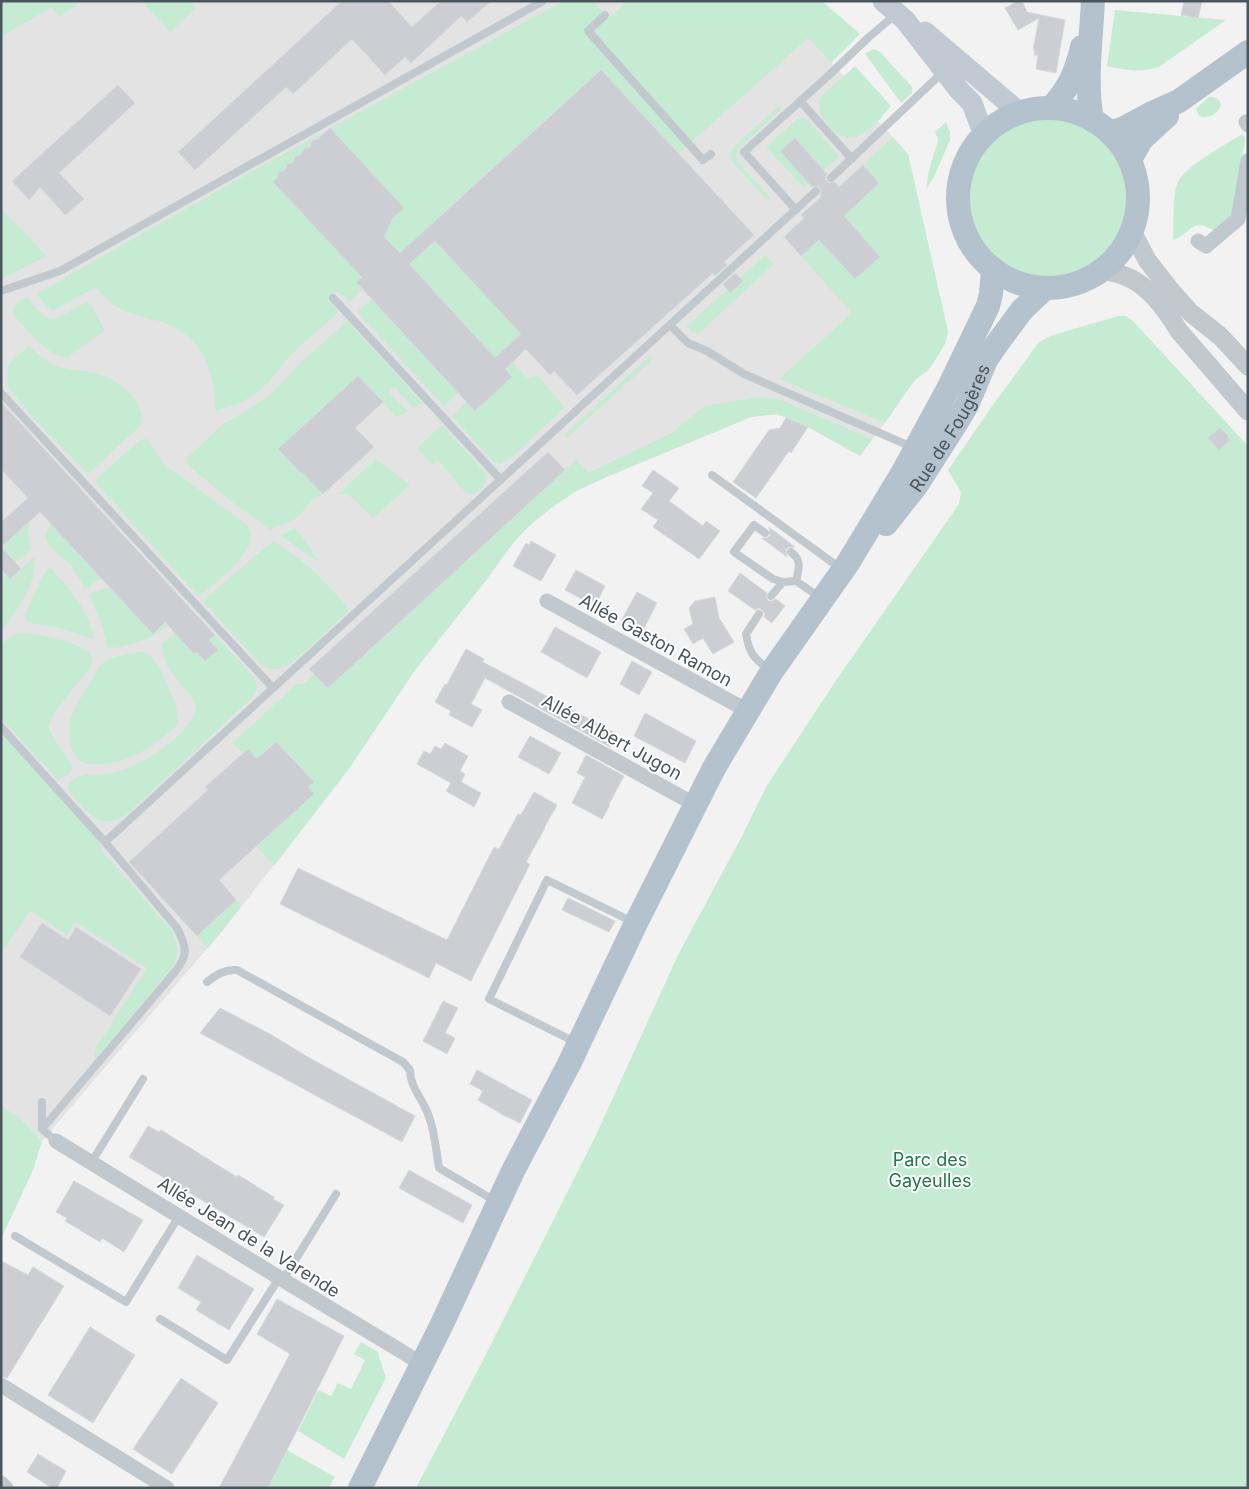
<svg xmlns="http://www.w3.org/2000/svg" width="1249" height="1489" font-family="Inter,sans-serif">
  <rect width="100%" height="100%" fill="#f3f2f2"/>
  <path fill="#e4e3e3" d="M83,1H774L882,117L878,121L908,154L948,332L885,423L860,456L808,427L777,414L751,417L611,475L576,491L551,508L529,526L513,543L487,579L415,670L348,770L224,929L42,1141L19,1117L1,1105V37L51,8L60,17Z"/>
  <path fill="#c6ebd3" d="M1,1H83L60,17L51,8L1,37Z
    M141,1H190L196,8L170,32Z
    M563,1H593L609,18L628,1H822L860,34L831,63L808,38L678,154L600,70L400,253L394,247L356,282L362,290L349,302L343,295L336,292L328,300L339,312C324,326 307,339 292,354C285,361 279,370 272,378C258,395 238,406 216,411C213,369 206,339 162,322C157,320 150,319 144,317C122,312 110,306 96,287L55,310H51L36,294L254,170Z
    M1115,10L1226,20L1159,67C1140,73 1125,70 1107,66Z
    M873,49L877,50L881,53L912,87V93L901,103L865,54Z
    M855,66L891,106C883,115 869,133 857,137C839,143 812,115 821,98C825,91 848,73 855,66Z
    M1209,97C1215,97 1219,98 1221,104C1219,113 1212,117 1203,117L1199,116L1196,109L1204,101Z
    M779,106H781L782,109L738,149L736,156L738,162L770,197V199L768,201L733,163C729,157 730,152 734,146Z
    M967 198a82 82 0 1 1 164 0a82 82 0 1 1-164 0Z
    M801,118L806,119L839,156L824,170L795,138L780,151L809,183L804,188L766,147L797,119Z
    M946,122L950,131V140L934,177L926,189L929,170L937,144L938,139L935,132Z
    M1243,134L1245,139L1233,216L1214,231C1192,216 1191,234 1173,240C1174,225 1172,195 1178,182C1183,168 1229,142 1243,134Z
    M893,137L908,154L948,332L945,344L934,362L928,370L913,382L885,423L779,379L852,313L801,256L819,240L855,279L880,257L844,216L879,183L863,165Z
    M1,208L47,256L1,279Z
    M435,241L521,334L495,358L409,264Z
    M765,255L774,264L698,334L692,332L687,326Z
    M27,297C35,306 41,318 54,319L87,302L91,305L104,329V331L68,357C50,360 24,327 13,314C11,304 20,301 27,297Z
    M371,299L458,393L444,406L357,312Z
    M1118,316H1126L1133,321L1248,446V1488H416L479,1368L596,1135L678,955L742,836L766,787L835,682L959,504L961,492L948,470L990,409L1039,342L1050,336Z
    M347,321L423,403L413,408L394,386L388,393L408,411L397,417L358,376L278,449L301,473L302,472L323,494L313,499L297,518L270,530L227,498L188,465L187,463V458L223,424L251,408L271,394L300,363Z
    M29,346C37,353 46,362 57,366C72,371 88,370 103,375C120,380 149,406 140,426L88,474L34,419L9,388L7,381L8,367L14,359Z
    M648,357H652L651,361L567,438L564,437V435Z
    M512,362L527,378L538,376L565,407L512,457L500,464L494,462L452,416L467,402L475,411L512,377L504,369Z
    M760,397L779,399L872,439L860,456L808,427L777,414L751,417L611,475L576,491L551,508L529,526L513,543L487,579L415,670L348,770L274,866L256,846L313,794L308,787L313,782L276,742L257,759L248,749L243,753L232,743L299,682L302,685L314,674L328,688L576,460L588,473L670,434L705,406Z
    M442,425L484,471C490,482 482,488 473,494L465,492L438,460L432,465L417,448Z
    M144,439H147L161,460L169,468L242,521C245,524 250,528 251,533C256,553 213,585 199,597L94,481L140,440Z
    M376,459L410,485L373,518C361,508 355,493 338,494Z
    M29,522L28,533L31,549L5,572L11,579L34,557C39,582 16,612 1,631V551L5,547L4,545Z
    M51,523L102,578L85,589C80,581 76,572 70,565C58,550 35,545 51,523Z
    M294,529L299,532L319,561L315,560L281,536L282,534Z
    M274,541L310,567L346,605L348,610L346,613C334,624 294,665 281,668C273,671 266,668 259,663L203,601L256,555Z
    M47,569H51L53,571C69,588 91,614 94,639H92L60,628L30,623C27,620 26,621 25,616C25,613 44,572 47,569Z
    M110,587L153,634L165,623L168,626C152,640 131,644 111,649L108,648L101,623L89,595L95,591Z
    M20,633C35,633 86,642 92,657C93,661 92,664 90,668L55,711L49,724V728L53,737L73,767L70,773L60,779L56,778L1,718V644L11,636Z
    M175,633L194,654L197,652L205,661L218,650L209,640L215,635L253,676C259,686 258,689 251,699L125,816C96,831 86,810 68,791V784C72,781 76,777 81,776C88,773 94,775 100,775C108,774 116,772 123,770C144,763 207,725 194,699C182,685 160,665 162,644Z
    M140,652C145,652 150,654 153,658C161,668 180,708 178,721C177,727 171,731 166,735C146,751 121,766 94,764C90,764 86,765 83,763C69,756 67,731 71,718C75,705 84,693 91,681C95,674 99,664 107,660C116,655 129,654 140,652Z
    M1,733L95,835L105,855L173,932C178,948 180,954 171,969L96,1058L94,1055V1051L147,968L75,922L67,935L30,911L1,954Z
    M236,900L241,907L208,948L197,936Z
    M1,1105L19,1117L42,1141L34,1168L1,1239Z
    M361,1342L378,1352L386,1378L344,1459L298,1431L318,1390L331,1396L338,1383L351,1389L365,1360L354,1354Z
    M287,1450L335,1477L329,1488H268Z"/>
  <path fill="#ccced3" stroke="#d6d8dc" fill-rule="evenodd" d="M342,1H388L412,27L441,1H491L467,22L461,16L411,63L405,57L385,75L352,39L293,94L286,87L195,170L178,152Z
    M1018,1H1022L1027,12L1065,20L1056,73L1036,69L1038,55H1034L1035,50H1033L1039,18L1018,30L1005,8Z
    M1184,1H1202L1198,18L1181,15Z
    M601,70L754,235L724,262L727,265L715,276L713,273L577,395L554,371L550,375L526,349L505,369L512,377L475,411L356,282L362,277L273,182L277,178L279,172L285,170L287,164L293,163L295,157L301,155L304,149L310,147L312,141L318,139L330,128L404,208L392,219L384,237L400,253ZM435,241L521,334L495,358L409,264Z
    M118,85L135,103L59,173L84,199L65,215L40,187L29,200L12,181Z
    M795,138L827,174L825,179L829,183L835,182L839,187L863,165L879,183L844,216L880,257L855,279L819,240L801,256L784,237L804,218L801,215L821,197L820,195L821,192V189L818,186L812,187L780,151Z
    M735,273L743,281L730,293L723,284Z
    M358,376L383,402L355,428L374,447L323,494L302,472L301,473L278,449Z
    M1,402L215,635L209,640L218,650L205,661L197,652L194,654L165,622L153,634L40,512L1,547V522L28,498L1,469Z
    M786,418L808,427L791,453L789,451L756,498L733,482L769,430L780,428Z
    M1220,428L1227,435L1230,440L1219,450L1208,438Z
    M548,452L565,470L328,688L309,669Z
    M653,470L679,488L669,501L703,526L706,521L720,531L699,559L653,527L658,520L641,509L653,493L642,486Z
    M769,527L795,547H790L786,549V553L787,557L762,538H767L770,536Z
    M531,541L556,555L541,581L513,566L526,543L529,545Z
    M1,547L21,569L10,579L1,569Z
    M576,570L605,586L595,606L565,590Z
    M740,573L767,593L766,597L768,601H772L776,599L785,606L772,623L764,617L765,614L762,610L759,608L755,610L728,591Z
    M637,592L657,603L642,632L621,621Z
    M715,597L719,618L734,642L713,654L703,638L693,644L684,629L693,624L689,608L695,601Z
    M555,627L601,652L587,678L541,652Z
    M466,649L484,659L483,662L617,734L610,747L485,678L471,704L482,710L472,727L449,715L451,711L435,702L445,684L446,686Z
    M632,661L652,672L639,695L620,684Z
    M645,713L696,741L685,763L634,736Z
    M530,736L561,753L549,774L518,757Z
    M276,742L314,782L308,787L314,794L219,880L236,900L197,936L129,862L208,790L205,787L248,749L257,759Z
    M445,743L468,756L460,771L465,774L461,782L481,793L474,807L446,791L451,783L417,764L424,751L430,754L435,746L441,749Z
    M586,755L624,776L609,804L610,805L602,819L572,803L585,777L577,773Z
    M534,792L557,805L544,828H545L526,862L530,864L471,981L436,963L429,978L280,904L298,868L447,940L494,847L499,849L518,814L521,815Z
    M568,898L615,921L609,932L562,910Z
    M42,923L68,940L76,927L141,969L110,1016L20,957Z
    M443,1001L458,1008L445,1033L455,1038L447,1054L423,1041Z
    M220,1008L270,1034L306,1056L415,1116L402,1142L200,1033Z
    M477,1070L532,1100L520,1123L503,1115L478,1100L483,1091L470,1084Z
    M148,1126L159,1132L161,1130L237,1177L238,1175L274,1197L273,1199L284,1205L264,1237L129,1157Z
    M409,1170L472,1205L463,1223L399,1188Z
    M74,1181L143,1220L124,1252L102,1238L100,1242L65,1221L67,1218L56,1212Z
    M197,1255L254,1289L229,1330L196,1310L201,1302L178,1288Z
    M1,1261L28,1275L33,1267L64,1286L7,1378L1,1376Z
    M277,1299L344,1336L268,1488H219L290,1354L257,1334Z
    M90,1327L135,1355L93,1423L48,1395Z
    M181,1378L218,1403L172,1474L133,1449Z
    M38,1454L66,1471L57,1488H52L27,1472Z"/>
  <g fill="none" stroke-linecap="round" stroke-linejoin="round">
    <path stroke="#c1c9ce" stroke-width="8" d="M605,15L588,31L703,160L711,154
      M800,101L852,159
      M831,178L944,71
      M796,210L744,152L828,76L869,37L896,14
      M1,291L60,271L543,1
      M333,298L501,480
      M670,325L688,343L707,351L744,374L912,447
      M1,393L273,688
      M712,475L840,568
      M765,533L754,525L734,552L773,579L783,582L796,581L821,598
      M791,552C802,560 799,569 796,581
      M771,596L783,582
      M759,614L746,634C749,653 754,659 770,670
      M1,727L105,842L177,928C187,948 189,955 174,973L42,1129
      M105,842L816,191
      M207,982C216,975 225,969 237,970L403,1062L410,1070C410,1087 422,1098 428,1114C435,1131 436,1150 439,1168L497,1202
      M577,1043L489,999L547,880L633,922
      M42,1102V1129L56,1141
      M91,1163L143,1079
      M15,1236L126,1302L179,1216
      M283,1280L336,1194
      M160,1319L227,1360L279,1278"/>
    <path stroke="#c1c9ce" stroke-width="15" d="M1246,122L1248,125
      M1198,241L1206,246L1238,219L1248,161
      M547,601L748,711
      M509,702L696,805
      M56,1141L283,1280L401,1351L412,1358L421,1366
      M1,1385L167,1488
      M1,1483L6,1488"/>
    <path stroke="#c1c9ce" stroke-width="19" d="M1132,231L1147,260L1172,292L1191,313L1220,336L1248,366
      M1102,270C1110,272 1118,273 1125,276C1149,285 1166,310 1179,331L1248,411"/>
    <path stroke="#c1cad2" stroke-width="21" d="M883,1L905,20L959,90L972,103L984,136
      M925,32L1020,113"/>
    <g stroke="#b4c2cd" stroke-width="24">
      <path d="M1051,108C1069,88 1076,73 1082,47"/>
      <circle cx="1048" cy="198" r="90"/>
      <path d="M1092,120C1085,81 1091,41 1093,1"/>
      <path d="M1110,133L1122,129L1150,114L1179,101L1248,52"/>
      <path d="M1130,160L1141,140L1167,116"/>
      <path id="s1" d="M886,524L916,486L955,425L967,405L986,360L999,341L1022,310L1045,288"/>
      <path d="M360,1488L441,1326L512,1173L569,1064L636,923L714,768L772,671L848,563L903,472L949,387L988,306L991,294L993,269"/>
    </g>
  </g>
  <g text-anchor="middle" dominant-baseline="central" stroke-width="4" stroke-linejoin="round" paint-order="stroke">
    <g font-size="18" fill="#4b555d" stroke="#fff">
      <text stroke="none"><textPath href="#s1" startOffset="116">Rue de Fougères</textPath></text>
      <text transform="translate(656 640) rotate(29)">Allée Gaston Ramon</text>
      <text transform="translate(612 737) rotate(29)">Allée Albert Jugon</text>
      <text transform="translate(249 1237) rotate(32)">Allée Jean de la Varende</text>
    </g>
    <g font-size="18" fill="#227849" stroke="#fff">
      <text x="930" y="1159">Parc des<tspan x="930" dy="21">Gayeulles</tspan></text>
    </g>
  </g>
  <rect width="1249" height="1489" fill="none" stroke="#4b555d" stroke-width="5"/>
</svg>
